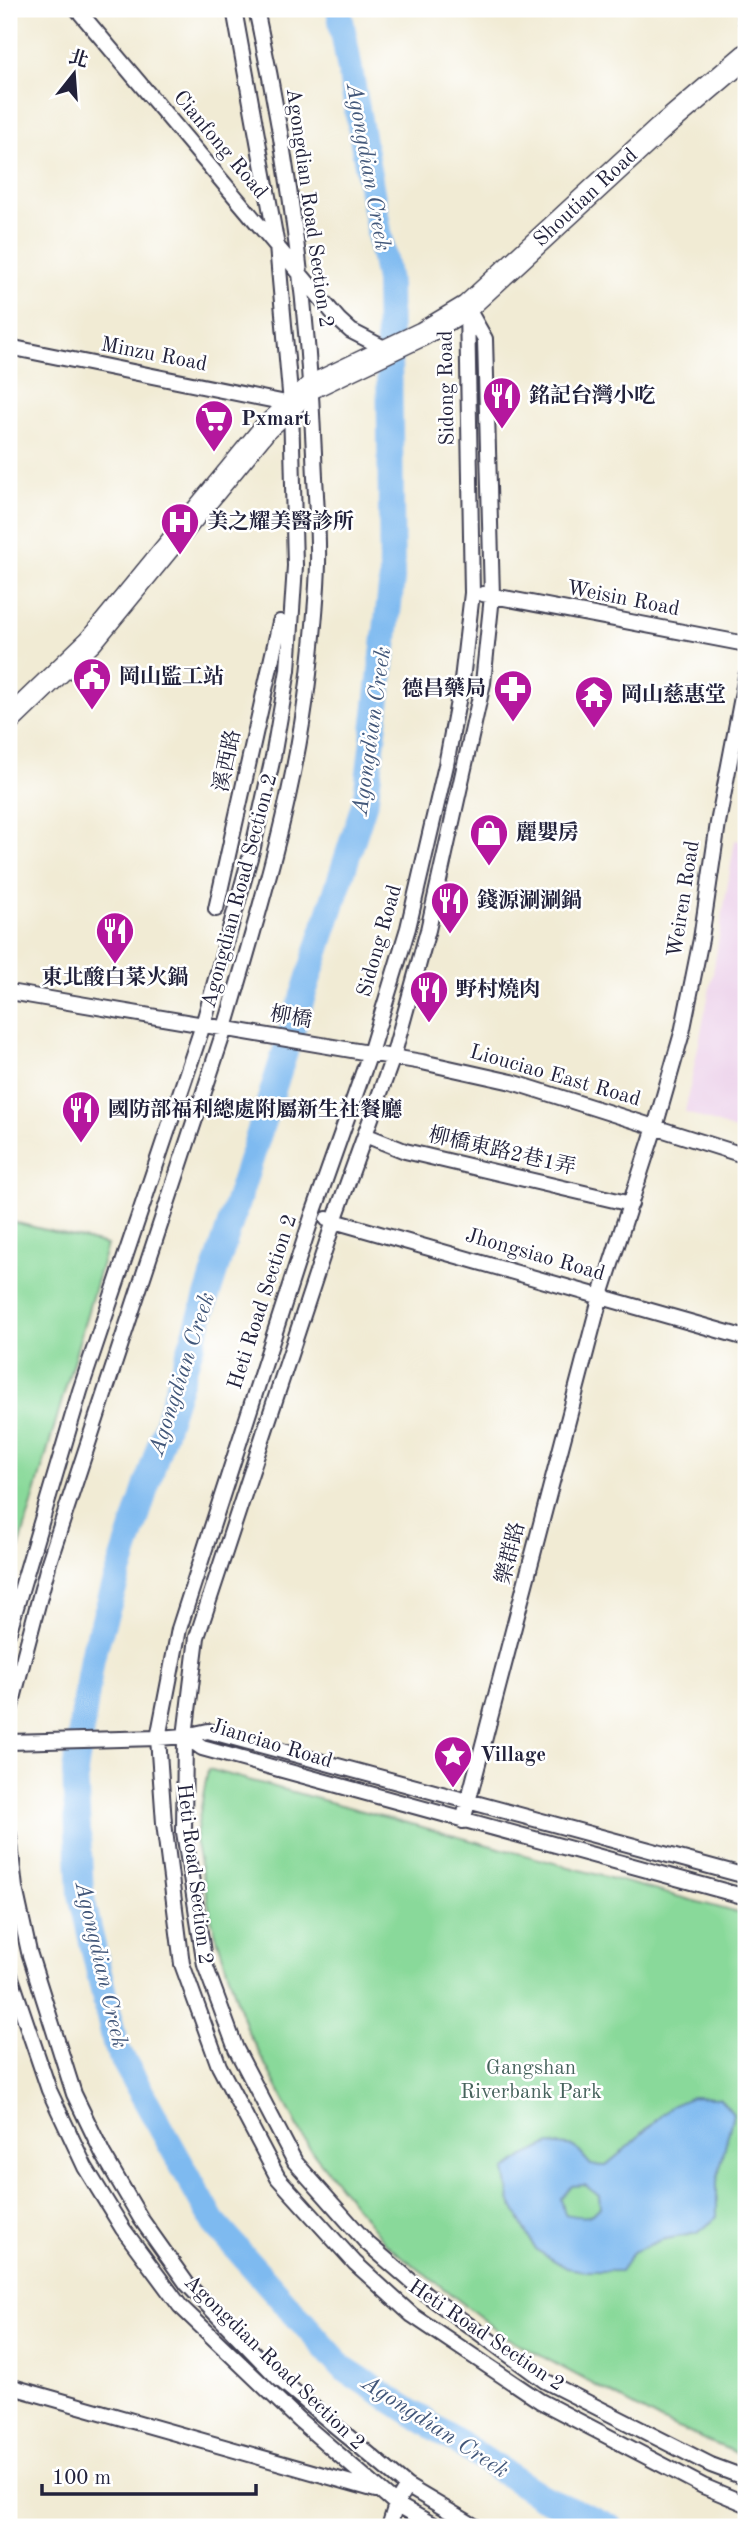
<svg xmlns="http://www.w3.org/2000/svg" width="755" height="2536" font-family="'Old Standard TT','Noto Serif TC',serif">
  <rect width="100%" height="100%" fill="#fff"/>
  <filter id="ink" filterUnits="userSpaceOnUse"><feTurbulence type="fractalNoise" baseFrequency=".0143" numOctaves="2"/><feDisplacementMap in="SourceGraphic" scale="14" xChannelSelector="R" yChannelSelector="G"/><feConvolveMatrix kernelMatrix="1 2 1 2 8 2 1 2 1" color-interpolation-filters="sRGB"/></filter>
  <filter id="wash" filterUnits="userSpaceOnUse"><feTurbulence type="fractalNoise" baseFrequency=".00686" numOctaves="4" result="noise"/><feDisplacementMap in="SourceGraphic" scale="28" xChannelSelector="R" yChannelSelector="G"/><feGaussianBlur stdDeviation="1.57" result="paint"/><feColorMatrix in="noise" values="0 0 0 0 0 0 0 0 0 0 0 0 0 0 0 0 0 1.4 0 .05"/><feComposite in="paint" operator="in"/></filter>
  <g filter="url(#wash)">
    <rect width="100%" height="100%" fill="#f1ebd4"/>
    <path fill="#ecd1ea" d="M735,840L746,842V1134L685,1112L713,973Z"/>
    <path fill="#89d99a" stroke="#567e6a" stroke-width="2" d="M9,1221L107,1245L9,1583Z
      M208,1769L746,1915V2457L661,2421L506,2337L385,2243L308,2146L246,2028L212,1922L195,1840Z"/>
    <path fill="#7ebaf0" stroke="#506e96" stroke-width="2" fill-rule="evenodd" d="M692,2097L720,2098L733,2114L717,2181V2217L698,2233L661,2240L633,2252L620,2271H586L567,2268L535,2249L510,2200L505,2170L524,2156L550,2144L575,2147L591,2165L605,2166L623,2151L671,2106ZM585,2185L599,2196L600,2207C589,2220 580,2217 565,2214L561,2199L572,2186Z"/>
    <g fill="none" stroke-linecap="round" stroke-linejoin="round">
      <path stroke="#7ebaf0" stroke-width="26" d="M339,9L388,281L392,579L366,798L92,1657L75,1772L81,1894L116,2047L214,2223L343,2368L540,2496L611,2527"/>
    </g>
  </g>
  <g filter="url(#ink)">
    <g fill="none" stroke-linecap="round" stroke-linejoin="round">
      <g stroke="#414052" stroke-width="18">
        <path id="minor" d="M77,9L339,320L351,331L388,350
          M745,9L746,21
          M467,307L472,593L462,680L446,765L408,928L370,1053L313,1214L179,1629L158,1738L164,1823L182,1964L219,2066L278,2178L355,2263L412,2315L540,2401L703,2486L746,2504
          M468,309L485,339L492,596L483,683L428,930L393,1057L334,1221L197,1637L185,1736L184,1832L205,1965L236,2049L295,2162L367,2243L426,2294L545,2381L711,2465L746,2478
          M9,347L291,404
          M483,594L746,644
          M216,909L280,622
          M9,992L422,1062L512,1082L746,1156
          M365,1135L405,1151L631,1204
          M327,1219L746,1338
          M9,1631L80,1391L203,1025L253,847L273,757L288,670L295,566L291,404L277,246L234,9
          M9,1714L49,1562L225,1028C259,912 295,796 309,674C313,638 317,600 318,564C319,527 315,490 314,453C308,304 288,155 256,9
          M185,1736L202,1748L746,1897
          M9,1742L158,1738L185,1736L208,1731L746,1876
          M463,1821L601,1295L655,1127L682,1033L701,939L718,823L746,676
          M9,1835L15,1888L29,1952L74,2094L103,2154L141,2219L187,2284L278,2378L407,2486L476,2527
          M9,1972L49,2090L85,2167L123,2229L180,2306L299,2420L396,2504L437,2527
          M9,2386L376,2490
          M389,2527L396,2504L407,2486"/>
      </g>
      <g stroke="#414052" stroke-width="26">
        <path id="primary" d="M9,720L91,641L265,429L311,387L422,334L467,307L659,130L746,56"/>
      </g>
      <use href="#minor" stroke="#fff" stroke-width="14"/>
      <use href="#primary" stroke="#fff" stroke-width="23"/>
    </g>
  </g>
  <defs>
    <g id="restaurant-pin" transform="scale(2.0125)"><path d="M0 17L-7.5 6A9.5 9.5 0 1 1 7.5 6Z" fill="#b5179e" stroke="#fff"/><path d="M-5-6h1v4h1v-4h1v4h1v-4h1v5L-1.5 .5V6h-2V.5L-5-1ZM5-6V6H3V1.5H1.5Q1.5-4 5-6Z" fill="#fff"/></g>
    <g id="supermarket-pin" transform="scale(2.0125)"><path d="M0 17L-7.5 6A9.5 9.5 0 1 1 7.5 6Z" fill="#b5179e" stroke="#fff"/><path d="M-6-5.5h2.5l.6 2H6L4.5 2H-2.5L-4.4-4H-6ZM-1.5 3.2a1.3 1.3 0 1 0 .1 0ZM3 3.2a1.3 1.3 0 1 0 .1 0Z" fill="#fff"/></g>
    <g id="hospital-pin" transform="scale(2.0125)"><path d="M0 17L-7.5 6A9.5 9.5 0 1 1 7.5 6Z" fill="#b5179e" stroke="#fff"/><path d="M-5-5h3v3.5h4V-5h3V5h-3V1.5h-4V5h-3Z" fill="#fff"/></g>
    <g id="civic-pin" transform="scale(2.0125)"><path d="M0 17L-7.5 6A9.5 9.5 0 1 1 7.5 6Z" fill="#b5179e" stroke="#fff"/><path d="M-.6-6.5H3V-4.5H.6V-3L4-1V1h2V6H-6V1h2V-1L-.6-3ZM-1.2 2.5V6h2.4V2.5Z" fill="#fff"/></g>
    <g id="pharmacy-pin" transform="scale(2.0125)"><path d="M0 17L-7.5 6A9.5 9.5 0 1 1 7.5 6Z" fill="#b5179e" stroke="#fff"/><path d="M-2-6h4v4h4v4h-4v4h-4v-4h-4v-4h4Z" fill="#fff"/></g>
    <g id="temple-pin" transform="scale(2.0125)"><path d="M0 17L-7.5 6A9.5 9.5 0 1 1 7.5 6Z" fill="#b5179e" stroke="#fff"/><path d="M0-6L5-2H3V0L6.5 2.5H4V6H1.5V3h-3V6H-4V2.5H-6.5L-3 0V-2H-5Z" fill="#fff"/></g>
    <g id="shop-pin" transform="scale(2.0125)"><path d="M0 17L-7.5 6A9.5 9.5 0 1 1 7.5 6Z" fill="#b5179e" stroke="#fff"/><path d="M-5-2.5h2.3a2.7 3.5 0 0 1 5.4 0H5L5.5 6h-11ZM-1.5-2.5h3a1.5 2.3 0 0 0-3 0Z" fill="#fff"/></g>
    <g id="sight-pin" transform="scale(2.0125)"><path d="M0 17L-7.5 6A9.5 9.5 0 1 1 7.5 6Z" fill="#b5179e" stroke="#fff"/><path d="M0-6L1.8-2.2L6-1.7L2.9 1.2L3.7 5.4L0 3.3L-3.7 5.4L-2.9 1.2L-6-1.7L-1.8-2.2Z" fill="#fff"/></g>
  </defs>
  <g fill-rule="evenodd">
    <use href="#restaurant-pin" x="502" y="396"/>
    <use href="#supermarket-pin" x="214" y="419"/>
    <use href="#hospital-pin" x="180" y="522"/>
    <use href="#civic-pin" x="92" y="677"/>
    <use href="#pharmacy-pin" x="513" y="689"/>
    <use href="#temple-pin" x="594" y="695"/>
    <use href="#shop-pin" x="489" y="833"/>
    <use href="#restaurant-pin" x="450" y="901"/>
    <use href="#restaurant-pin" x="115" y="931"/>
    <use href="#restaurant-pin" x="429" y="990"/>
    <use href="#restaurant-pin" x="81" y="1110"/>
    <use href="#sight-pin" x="453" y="1755"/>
  </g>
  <g text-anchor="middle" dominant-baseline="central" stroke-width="5" stroke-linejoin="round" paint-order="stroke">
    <g font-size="21" fill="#22223b" stroke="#fff">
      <text transform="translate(220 145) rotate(50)">Cianfong Road</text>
      <text transform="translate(586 198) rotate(-43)">Shoutian Road</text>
      <text transform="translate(309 208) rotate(82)">Agongdian Road Section 2</text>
      <text transform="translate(154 355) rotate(11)">Minzu Road</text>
      <text transform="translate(447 388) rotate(-91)">Sidong Road</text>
      <text transform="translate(623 599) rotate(11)">Weisin Road</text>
      <text transform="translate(228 761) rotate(-78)">溪西路</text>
      <text transform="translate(240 891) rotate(-75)">Agongdian Road Section 2</text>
      <text transform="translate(684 899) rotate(-81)">Weiren Road</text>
      <text transform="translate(380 941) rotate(-74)">Sidong Road</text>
      <text transform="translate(291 1018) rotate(10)">柳橋</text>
      <text transform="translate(555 1076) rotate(16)">Liouciao East Road</text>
      <text transform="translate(502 1152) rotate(13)">柳橋東路2巷1弄</text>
      <text transform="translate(535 1255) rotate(16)">Jhongsiao Road</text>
      <text transform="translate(263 1302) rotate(-72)">Heti Road Section 2</text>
      <text transform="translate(511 1553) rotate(-76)">樂群路</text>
      <text transform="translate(271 1744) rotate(17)">Jianciao Road</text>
      <text transform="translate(194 1874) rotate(83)">Heti Road Section 2</text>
      <text transform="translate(486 2336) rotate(34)">Heti Road Section 2</text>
      <text transform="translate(274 2363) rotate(44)">Agongdian Road Section 2</text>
    </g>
    <g font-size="21" font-weight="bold" fill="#22223b" stroke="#fff" text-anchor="start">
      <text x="529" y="396">銘記台灣小吃</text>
      <text x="241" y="419">Pxmart</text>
      <text x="207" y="522">美之耀美醫診所</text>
      <text x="119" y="677">岡山監工站</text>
      <text x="486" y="689" text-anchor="end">德昌藥局</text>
      <text x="621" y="695">岡山慈惠堂</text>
      <text x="516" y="833">麗嬰房</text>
      <text x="477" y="901">錢源涮涮鍋</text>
      <text x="115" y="978" text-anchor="middle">東北酸白菜火鍋</text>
      <text x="456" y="990">野村燒肉</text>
      <text x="108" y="1110">國防部福利總處附屬新生社餐廳</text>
      <text x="480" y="1755">Village</text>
    </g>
    <g font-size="21" fill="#46625c" stroke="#fff">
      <text x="531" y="2068">Gangshan<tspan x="531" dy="24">Riverbank Park</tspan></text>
    </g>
    <g font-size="23" font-style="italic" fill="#42577a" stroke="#fff">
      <text transform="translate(368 167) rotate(80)">Agongdian Creek</text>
      <text transform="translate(372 731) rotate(-82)">Agongdian Creek</text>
      <text transform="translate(182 1374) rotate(-72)">Agongdian Creek</text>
      <text transform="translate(101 1965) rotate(77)">Agongdian Creek</text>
      <text transform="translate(435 2427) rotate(33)">Agongdian Creek</text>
    </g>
  </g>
  <rect width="755" height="2536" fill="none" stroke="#fff" stroke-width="35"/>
  <g transform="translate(74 74) rotate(17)" stroke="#ffffff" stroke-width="5" paint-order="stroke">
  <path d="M0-5L12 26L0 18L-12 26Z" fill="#22223b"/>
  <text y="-10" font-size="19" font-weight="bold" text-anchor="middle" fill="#22223b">北</text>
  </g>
  <path d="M42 2484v10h214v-10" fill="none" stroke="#22223b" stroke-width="3.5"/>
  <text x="52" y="2484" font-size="21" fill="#22223b" stroke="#ffffff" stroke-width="5" paint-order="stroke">100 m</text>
</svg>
